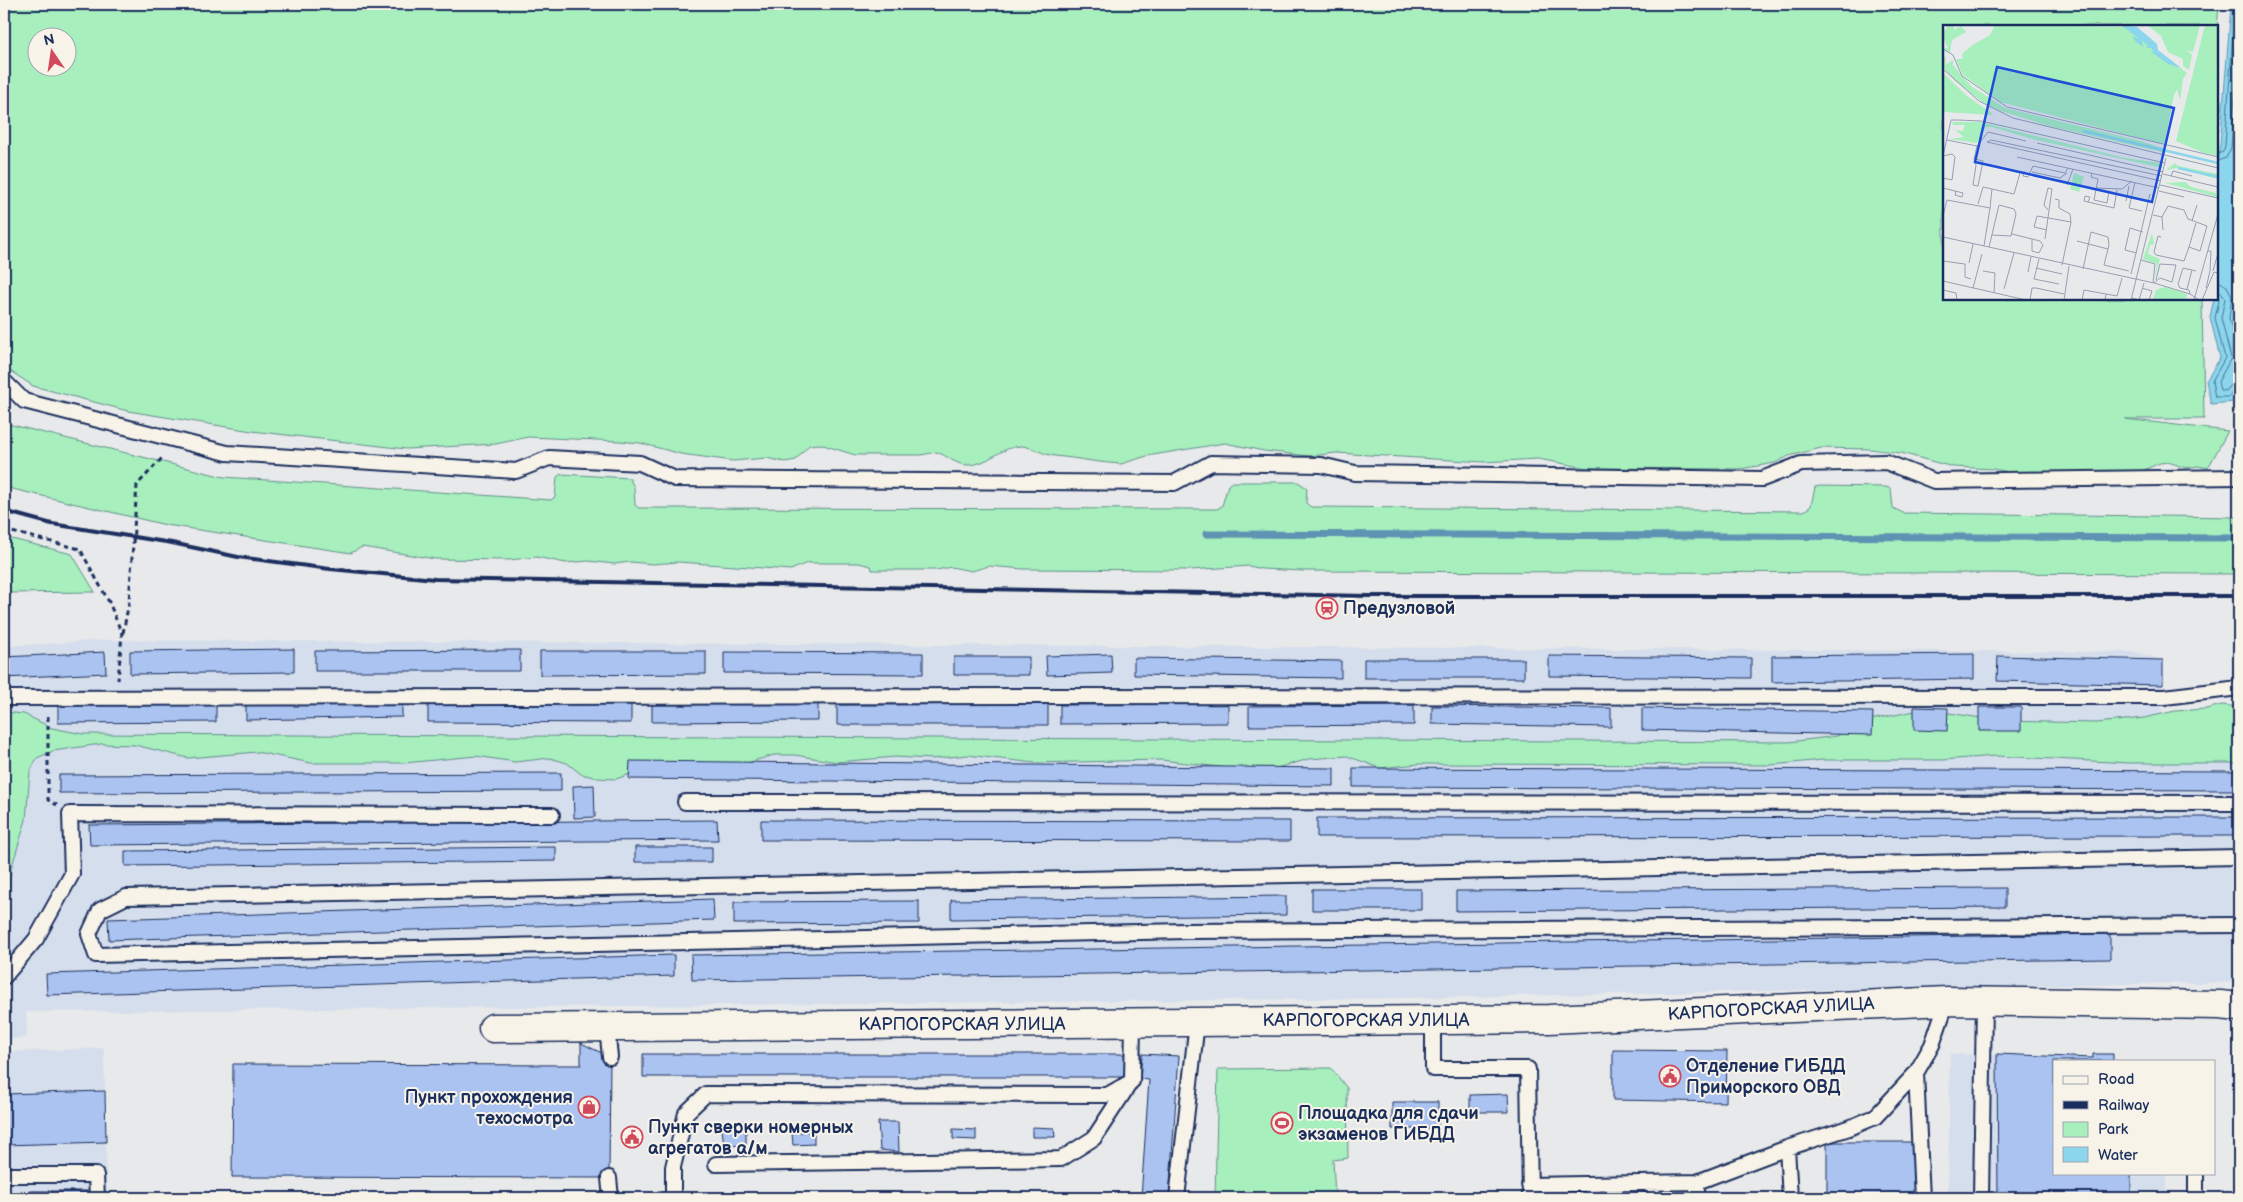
<svg xmlns="http://www.w3.org/2000/svg" width="2243" height="1202" font-family="'Balsamiq Sans',sans-serif">
  <rect width="100%" height="100%" fill="#e8e9ea"/>
  <filter id="ink" filterUnits="userSpaceOnUse"><feTurbulence type="fractalNoise" baseFrequency=".02" numOctaves="2"/><feDisplacementMap in="SourceGraphic" scale="10" xChannelSelector="R" yChannelSelector="G"/><feConvolveMatrix kernelMatrix="1 2 1 2 8 2 1 2 1" color-interpolation-filters="sRGB"/></filter>
  <g filter="url(#ink)">
    <path fill="#d5deec" d="M107,640L2136,652L2163,660L2161,736L2239,734V982L1406,998L26,1012L27,1037L4,1040V931L11,869L26,820L30,772L37,757L4,731V646Z
      M104,1048L107,1198H4V1052Z
      M1950,1054L2092,1058L2093,1054H2113V1061H2054V1173H2167V1198H1948Z"/>
    <path fill="#a7efbc" stroke="#618f8d" fill-rule="evenodd" d="M4,4H2219L2217,29V26H1944V299H2202L2204,419H2125L2228,431L2208,468L2198,466L2186,468L2168,462L2160,463L2139,472L2015,473L1993,469L1953,467L1901,453L1870,449L1821,448L1789,456L1775,463L1740,469L1587,468L1538,459L1484,462L1336,453L1309,456L1264,451L1225,443L1147,456L1121,464C1099,463 1077,458 1055,456C1044,455 1033,447 1022,446C1001,446 988,465 968,465C955,465 947,455 936,452L921,455H855L820,444L809,445L796,460L785,462L766,458L733,461L681,454L640,443L619,441L528,437L496,444L406,449L252,431L128,411L33,386L4,367ZM38,38H68V68H38Z
      M4,423L224,477L551,500L555,497L557,477L561,474L629,478L634,487L635,505L639,508L1217,509L1222,506L1228,485L1232,482H1298L1307,488L1306,503L1311,507L1804,511L1811,506L1815,487L1820,486L1886,487L1891,489L1893,508L1903,513L2239,517V574L1303,571L1262,569L1249,566L1190,570L1023,569L989,566L972,571L951,567L937,570H872L871,566L859,563H807L791,570L679,562L652,564L630,562L614,564L588,561L566,563L536,557L510,560L435,559L362,547L351,553L166,525L4,487Z
      M4,537L72,554L95,592L4,593Z
      M2222,705L2239,707V763H2129L1996,756L1942,760H1823L1771,765L1418,764L1380,768L1347,756L1309,759L1273,769H1237L1161,760L1035,763L967,755L932,759L895,757L837,762L795,755H774L740,765L633,773L616,779L598,778L581,774L567,763L550,758L515,762L476,756L404,763H311L257,752L188,758L135,745L101,744L53,751L37,758L30,772L26,820L11,869L4,931V712L24,714L52,728L83,734L1789,742L1837,736L1865,721L1915,711L1949,713L2000,721L2097,723L2144,718L2175,711L2206,709Z
      M1331,1068L1347,1088L1348,1158L1333,1160L1335,1198H1215L1218,1069Z"/>
    <path fill="#8bd6ec" stroke="#5e93b3" d="M2229,4H2239V387L2234,402L2211,404L2206,381L2220,358L2210,317L2214,299H2217V160L2220,145L2231,6Z"/>
    <g fill="none" stroke-linecap="round" stroke-linejoin="round">
      <path stroke="#487297" stroke-width="1" d="M2217,154L2223,152L2225,146L2235,4
        M2217,161L2226,158L2231,148L2239,45
        M2217,280L2227,286L2232,296L2229,318L2239,358L2234,372L2239,375
        M2217,288L2225,298L2221,318L2231,358L2218,382L2220,390L2225,391L2231,384L2239,382
        M2217,295L2219,301L2215,318L2225,358L2212,381L2215,397H2229L2234,390L2239,388"/>
      <path stroke="#5e93b3" stroke-width="7" d="M1206,534L2239,538"/>
    </g>
    <path fill="#aac3f0" stroke="#1b2f5e" d="M294,649V672L130,674V651Z
      M520,650V671H315V651Z
      M540,651H706V674L540,675Z
      M105,652L106,673L4,678V657Z
      M724,652L923,653V674L724,673Z
      M1111,654L1112,673L1047,675L1046,656Z
      M1974,654V679L1772,682V656Z
      M1549,656L1751,658V678L1549,676Z
      M1998,656L2163,660V685L1997,681Z
      M954,657H1029V675H954Z
      M1134,658L1341,661V678L1134,675Z
      M1364,659H1524V678H1364Z
      M402,701V717L246,720V704Z
      M428,701L631,702V723L428,722Z
      M652,702H818V721L652,722Z
      M216,703V722L58,723V704Z
      M1048,704V725H837V705Z
      M1228,704V723L1060,724V705Z
      M1414,705V725L1249,726V706Z
      M1432,706L1611,708V727L1432,724Z
      M1914,707L1948,708L1947,731L1914,730Z
      M1979,707H2021V731H1979Z
      M1642,708L1873,712L1872,735L1642,730Z
      M630,761L1334,768V786L629,779Z
      M1353,768L2239,771V790L1353,787Z
      M561,773V791L59,793V775Z
      M594,785L595,817L574,818L573,786Z
      M2236,817V836L1317,837V818Z
      M717,820L718,840L90,845L89,825Z
      M761,820L1290,821V841L761,840Z
      M556,847V861L125,866V851Z
      M635,847H712V862H635Z
      M2005,888V907L1456,911V891Z
      M1312,889H1421V910H1312Z
      M1286,896V915L951,919V900Z
      M713,899L714,920L109,940L108,919Z
      M919,901V923L734,924V902Z
      M2110,934V959L692,980L691,955Z
      M674,955V976L47,995L46,974Z
      M581,1043L610,1057L609,1178L232,1177L233,1064L581,1065Z
      M1613,1050L1727,1051L1726,1102L1613,1100Z
      M643,1054H1129L1128,1077H643Z
      M1142,1054L1179,1056L1169,1198H1141L1149,1080L1140,1079Z
      M1997,1054L2093,1058V1054H2113V1061H2054V1173H2131V1198H1998Z
      M105,1091L106,1142L4,1145V1094Z
      M1508,1094L1509,1112H1470V1095Z
      M1392,1102H1438V1129H1392Z
      M721,1121H746V1145L724,1146Z
      M878,1122H898L899,1152L880,1150Z
      M1032,1127L1054,1128L1055,1137H1032Z
      M953,1129L976,1130V1140L953,1139Z
      M814,1131V1144L793,1145L792,1133Z
      M1827,1142H1916V1198H1827Z
      M29,1191H90V1198H29Z"/>
    <g fill="none" stroke-linecap="round" stroke-linejoin="round">
      <g stroke="#1b2f5e" stroke-width="18">
        <path id="service" d="M4,381L24,401L227,453L516,471L549,458L640,463L675,479L1174,483L1211,463L1321,465L1355,473L1762,479L1801,464L1886,462L1934,481L2239,477
          M4,698L1041,696L2164,697L2239,688
          M685,802L2239,803
          M2239,857L126,897L100,910L89,934L96,955L1186,931L2239,925
          M4,977L36,939L72,874L70,814L552,815
          M1433,1020V1069H1528L1530,1198
          M607,1027L610,1057
          M1916,1073L1922,1198
          M1787,1148L1790,1198
          M716,1164L1061,1159L1094,1138L1130,1083
          M4,1175H96L97,1198
          M609,1178L611,1198
          M1697,1182V1198
          M1652,1183L1653,1198
          M1593,1184L1594,1198
          M1529,1185L1697,1182L1787,1148L1849,1128L1875,1117L1916,1073L1932,1045L1947,1001
          M673,1198V1167L686,1113L706,1094L1107,1095L1132,1081L1133,1022
          M1177,1198L1197,1022
          M1981,1198L1984,1002
          M2196,1198V1173"/>
      </g>
      <g stroke="#1b2f5e" stroke-width="31">
        <path id="minor" d="M493,1028L1549,1019L1947,1001L2220,1005L2239,1007"/>
      </g>
      <path stroke="#1b2f5e" stroke-width="3" stroke-dasharray="5 4" stroke-linecap="butt" d="M4,530L80,549L109,602L122,634L118,680
        M123,633L129,602L137,485L164,456
        M48,716V800L57,805"/>
      <use href="#service" stroke="#f7f3e8" stroke-width="14"/>
      <use href="#minor" stroke="#f7f3e8" stroke-width="28"/>
      <path stroke="#1b2f5e" stroke-width="4" d="M4,511L52,524L172,543L238,557L330,569L435,579L1369,596H2239"/>
    </g>
  </g>
  <defs>
    <g id="station-ring" transform="scale(1.125)"><circle r="9.5" fill="#f7f3e8" stroke="#d1495b" stroke-width="1.5"/><path d="M-3-6H3Q5-6 5-4V2Q5 4 3 4L4.5 6H3L1.5 4h-3L-3 6H-4.5L-3 4Q-5 4-5 2V-4Q-5-6-3-6ZM-3.5-4v3h7v-3ZM-3.5 1v1.5H-2V1ZM2 1v1.5H3.5V1Z" fill="#d1495b"/></g>
    <g id="civic-ring" transform="scale(1.125)"><circle r="9.5" fill="#f7f3e8" stroke="#d1495b" stroke-width="1.5"/><path d="M-.6-6.5H3V-4.5H.6V-3L4-1V1h2V6H-6V1h2V-1L-.6-3ZM-1.2 2.5V6h2.4V2.5Z" fill="#d1495b"/></g>
    <g id="shop-ring" transform="scale(1.125)"><circle r="9.5" fill="#f7f3e8" stroke="#d1495b" stroke-width="1.5"/><path d="M-5-2.5h2.3a2.7 3.5 0 0 1 5.4 0H5L5.5 6h-11ZM-1.5-2.5h3a1.5 2.3 0 0 0-3 0Z" fill="#d1495b"/></g>
    <g id="stadium-ring" transform="scale(1.125)"><circle r="9.5" fill="#f7f3e8" stroke="#d1495b" stroke-width="1.5"/><path d="M0-5a6.5 5 0 1 0 0 10a6.5 5 0 1 0 0-10ZM-3.5-1.8h7v3.6h-7Z" fill="#d1495b"/></g>
  </defs>
  <g fill-rule="evenodd">
    <use href="#station-ring" x="1327" y="608"/>
    <use href="#civic-ring" x="1670" y="1076"/>
    <use href="#shop-ring" x="589" y="1107"/>
    <use href="#stadium-ring" x="1282" y="1123"/>
    <use href="#civic-ring" x="632" y="1137"/>
  </g>
  <g text-anchor="middle" dominant-baseline="central" stroke-width="4" stroke-linejoin="round" paint-order="stroke">
    <g font-size="18" font-weight="bold" fill="#1b2f5e" stroke="#f7f3e8" text-anchor="start">
      <text x="1343" y="608">Предузловой</text>
      <text x="1686" y="1066">Отделение ГИБДД<tspan x="1686" dy="21">Приморского ОВД</tspan></text>
      <text x="573" y="1097" text-anchor="end">Пункт прохождения<tspan x="573" dy="21">техосмотра</tspan></text>
      <text x="1298" y="1113">Площадка для сдачи<tspan x="1298" dy="21">экзаменов ГИБДД</tspan></text>
      <text x="648" y="1127">Пункт сверки номерных<tspan x="648" dy="21">агрегатов а/м</tspan></text>
    </g>
    <g font-size="18" fill="#1b2f5e" stroke="#f7f3e8">
      <text transform="translate(1771 1009) rotate(-3)">КАРПОГОРСКАЯ УЛИЦА</text>
      <text x="1366" y="1020">КАРПОГОРСКАЯ УЛИЦА</text>
      <text x="962" y="1024">КАРПОГОРСКАЯ УЛИЦА</text>
    </g>
  </g>
  <g transform="translate(1943 25)">
    <rect width="275" height="275" fill="#e8e9ea"/>
    <path d="M5,0H11V5L18,1L23,7L9,15L7,28L0,23H5L0,13V1L2,6ZM52,0L183,2L244,48L240,54L237,75L234,64L231,70L222,116L220,119L57,77L20,50L13,34H20L19,29L28,21L47,10ZM204,0H257L250,27L244,25L249,30L246,45L240,41V34L225,27L218,11ZM262,0H275V131L261,128L233,116ZM0,30L3,33L2,40L10,35V40L28,61L62,83L194,115L223,124V128L106,101L58,86L42,79L11,55L0,42ZM0,48L24,71L51,90L0,87ZM9,97H37L182,133L217,138L220,143L89,114L49,102H43L34,118L6,114L21,112L12,105L20,106L22,100H10ZM232,138L235,141L275,149V154L234,143L223,145ZM131,148L141,152L136,167L127,164ZM242,157L248,162L273,168L274,172L222,158ZM209,208L211,219L207,220L205,229L217,234L211,256L214,239L200,234ZM222,262L244,269L243,273L249,275H210L213,265Z" fill="#a7efbc"/>
    <path d="M178,0L194,2L214,19L215,25L238,43L225,39L207,26L211,27L208,23H203L205,21L199,15L200,22L191,15L190,11L198,15Z" fill="#8bd6ec"/>
    <path fill="none" stroke="#8bd6ec" stroke-width="2.5" d="M140,106L275,138M235,143L275,152"/>
    <path fill="none" stroke="#969fb2" stroke-width="1" d="M0,24L10,30L19,51L64,82L275,132M0,44L36,76L70,93L275,143M4,115L34,121L31,134L33,140L30,160L35,161L40,136L32,134M94,118L220,147M34,121L45,107L83,116M74,132L216,163M81,146L80,151L85,152L90,141L122,148L125,143M89,147L117,153L124,148M149,148L148,152L155,154L151,175L164,178L166,166M220,149L275,162M228,151L230,146L249,151M0,153L9,155L12,132L9,129L0,131L8,95H15L38,96L222,138M218,156L44,117L48,115L219,151M192,157L186,183L199,186M124,160L130,144M217,160L275,173M0,163L20,168L19,172L12,170L13,166M153,163L179,164L189,156M216,166L241,172M112,174L116,175V183L127,189L128,197M183,176L186,161M145,177L147,172L142,171L141,176L145,177L171,183L174,165M35,179L40,162L71,169L77,148L53,141M47,183L49,164M210,190L219,192L220,205M0,191L4,175L47,183L41,221M219,192L225,181L241,185L245,194L264,201L257,226L246,222L253,198M249,196L254,180M104,205L91,202L94,191L128,197L119,240M69,209L97,216L100,220L96,228L89,226V214M0,212L211,258L247,269L256,275M218,212L215,211L211,227L213,230L241,236L246,222M102,214L109,164L105,163L101,180L105,185M134,216L165,224M46,222L56,180L71,184L73,189L68,211L49,210M194,228L182,225L187,203L200,207M96,234L91,254L116,259M198,235L212,239L210,258M0,236L22,239V252L28,254M26,238L30,219M93,243L119,249M140,244L148,207L165,212L166,220L161,240L186,246M40,246L52,248L51,268M270,246L275,228M85,247L88,232M188,249L207,169M0,256L83,275M211,258L217,253L229,257L233,240L217,239L213,255M30,263L39,229M199,263L209,266L206,275M263,263L267,246L268,226H265M61,264L71,228M244,264L249,245M0,265L13,268L14,275M247,269L246,265L237,263L235,259L240,243L253,246M189,273L196,275L201,258M87,275L89,263H93L121,269M121,275L126,241M139,275L141,265L163,269M162,275L163,269L174,271L179,253M188,275L223,133M251,275L275,189M259,275L271,247L275,248"/>
    <path fill="#1d4ed8" fill-opacity="0.15" stroke="#1d4ed8" stroke-width="2.5" d="M54,42L231,83L209,177L32,137Z"/>
    <rect width="275" height="275" fill="none" stroke="#1b2f5e" stroke-width="2.5"/>
  </g>
  <rect width="2243" height="1202" fill="none" stroke="#f7f3e8" stroke-width="20"/>
  <rect x="10" y="10" width="2223" height="1182" fill="none" stroke="#1b2f5e" stroke-width="2" filter="url(#ink)"/>
  <rect x="2053" y="1060" width="162" height="115" fill="#f7f3e8" stroke="#9fa5b1"/>
  <rect x="2063" y="1076" width="25" height="8" fill="#f7f3e8" stroke="#9fa5b1"/>
  <text x="2098" y="1084" font-size="15" fill="#1b2f5e">Road</text>
  <rect x="2063" y="1101" width="25" height="8" fill="#1b2f5e" stroke="#9fa5b1"/>
  <text x="2098" y="1110" font-size="15" fill="#1b2f5e">Railway</text>
  <rect x="2063" y="1122" width="25" height="15" fill="#a7efbc" stroke="#9fa5b1"/>
  <text x="2098" y="1134" font-size="15" fill="#1b2f5e">Park</text>
  <rect x="2063" y="1147" width="25" height="15" fill="#8bd6ec" stroke="#9fa5b1"/>
  <text x="2098" y="1160" font-size="15" fill="#1b2f5e">Water</text>
  <g transform="translate(52 52) rotate(347)"><circle r="24" fill="#f7f3e8" stroke="#9fa5b1"/>
  <path d="M0-4L9 19L0 12L-9 19Z" fill="#d1495b"/>
  <text y="-8" font-size="14" font-weight="bold" text-anchor="middle" fill="#1b2f5e">N</text>
  </g>
</svg>
